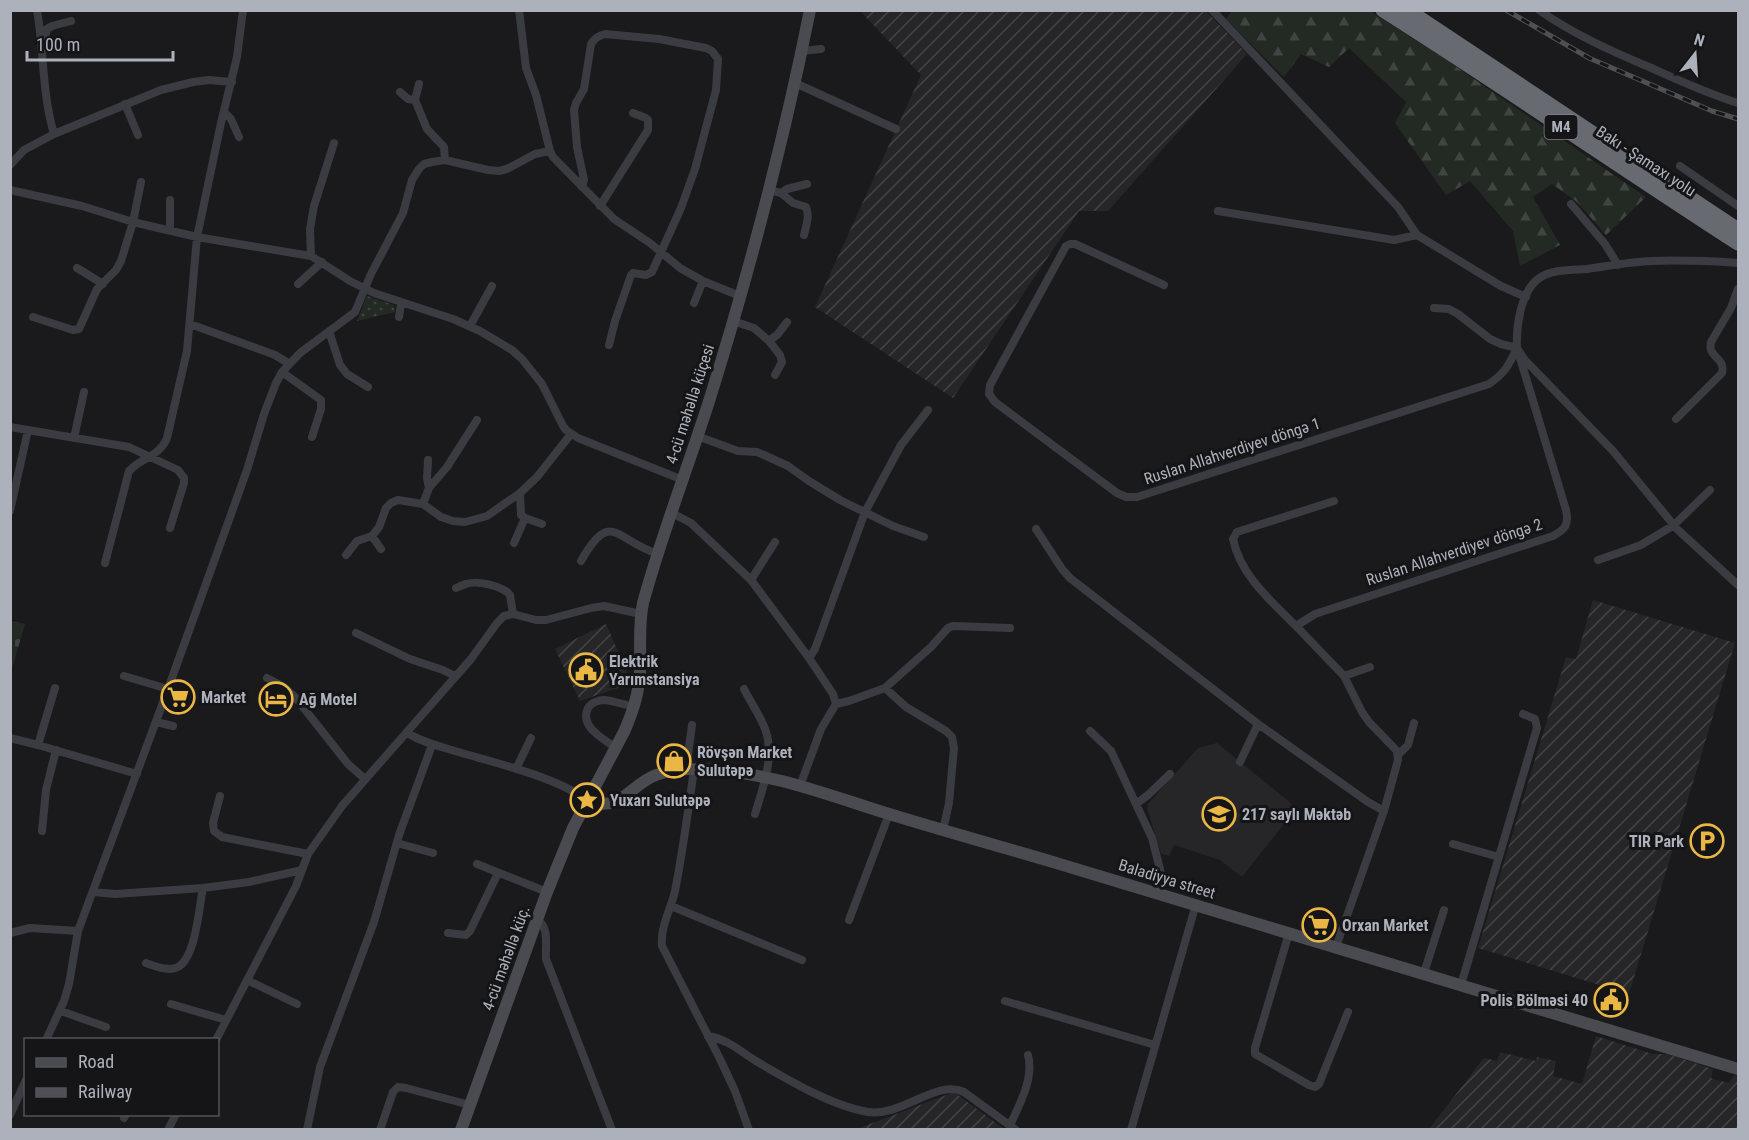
<svg xmlns="http://www.w3.org/2000/svg" width="1749" height="1140" font-family="'Roboto Condensed',sans-serif">
  <defs>
    <pattern id="industrial-furrows" width="10" height="10" patternUnits="userSpaceOnUse" patternTransform="scale(1.5)"><rect width="10" height="10" fill="#262629"/><path d="M-1 1l2-2M0 10L10 0M9 11l2-2" fill="none" stroke="#434346"/></pattern>
    <pattern id="grass-dots" width="8" height="8" patternUnits="userSpaceOnUse" patternTransform="scale(1.5)"><rect width="8" height="8" fill="#222a23"/><path d="M2 2h.1M6 6h.1" fill="none" stroke="#3f4641" stroke-width="1.8" stroke-linecap="round"/></pattern>
    <pattern id="forest-firs" width="22" height="20" patternUnits="userSpaceOnUse" patternTransform="scale(1.5)"><rect width="22" height="20" fill="#222a23"/><path d="M5 1l3.5 6h-7zM16 11l3.5 6h-7z" fill="#3f4641"/></pattern>
    <pattern id="cemetery-stones" width="16" height="16" patternUnits="userSpaceOnUse" patternTransform="scale(1.5)"><rect width="16" height="16" fill="#222a23"/><path d="M2 7V4a2 2 0 0 1 4 0v3zM10 15v-3a2 2 0 0 1 4 0v3z" fill="#3f4641"/></pattern>
  </defs>
  <rect width="100%" height="100%" fill="#1a1a1c"/>
  <path fill="#262629" d="M1217,743L1292,804L1287,820L1242,877L1220,860L1174,845L1169,856L1161,854L1147,808L1148,804L1198,748Z"/>
  <path fill="url(#industrial-furrows)" d="M860,11H1206L1247,54L1108,211H1079L953,398L815,307L921,75Z
    M1593,600L1735,643L1629,994L1478,948L1566,657L1576,659Z
    M606,624L632,683L580,701L555,649Z
    M1596,1036L1653,1054H1667L1713,1069L1711,1078L1717,1080L1729,1083L1734,1075L1738,1076V1129L1620,1130L1617,1127L1615,1130L1429,1129L1484,1058L1497,1061L1500,1052L1536,1061L1537,1057L1556,1061L1553,1076L1582,1084Z
    M954,1092L1004,1129L854,1130Z"/>
  <path fill="url(#grass-dots)" d="M367,296L394,305L395,312L357,321Z"/>
  <path fill="url(#forest-firs)" d="M1232,11H1370L1442,57L1646,197L1606,235L1577,202L1552,184L1533,197L1560,245L1520,266L1513,231L1470,181L1446,195L1395,123L1406,102L1349,48L1329,67L1301,54L1284,77L1226,19Z"/>
  <path fill="url(#cemetery-stones)" d="M11,621L25,624L11,672L10,621Z"/>
  <g fill="none" stroke-linecap="round" stroke-linejoin="round">
    <path stroke="#3b3c41" stroke-width="8" d="M37,10C44,51 42,94 54,134
      M519,10L526,68L536,95L550,151L553,157L614,219L650,243L680,268L703,281L740,296
      M1212,10L1398,207L1417,235L1481,274L1501,286L1526,297
      M1539,10C1573,34 1611,51 1649,67C1678,80 1708,94 1738,103
      M43,41L45,38L47,29L52,26L71,21
      M802,51L821,49
      M795,83L896,129
      M400,92L408,99L415,100L427,129L444,147L445,160
      M415,100L419,84
      M125,104L138,135
      M224,112L231,119L239,137
      M10,165L24,150L54,134L161,90L193,82L209,80L232,82
      M1680,166L1738,206
      M582,187L584,180L577,147L574,110L576,103L584,89L591,44C595,38 598,36 605,34L659,39L706,48L712,51L718,59L716,90L695,169L681,208L652,272L646,275L633,273L631,275L615,321L609,345
      M10,190L82,206L133,222L197,237L311,256L350,281L374,293L453,319L480,331L512,350L522,359L542,384L563,426L566,430L578,438L683,480
      M769,190L781,193L787,189L807,184
      M781,193L793,203L806,207C810,216 806,226 804,235
      M1571,204L1605,244L1618,265
      M600,206L648,130V120L646,118L633,113
      M1218,211L1394,240L1417,235
      M170,231V200
      M311,256L310,229L314,206L334,143
      M77,268L103,284
      M298,284L322,262
      M1164,285L1075,244H1070L1066,246L990,385L989,394L995,402L1117,493L1126,497H1137L1489,384C1505,373 1509,365 1517,348
      M694,303L703,281
      M1434,308L1449,309L1458,314L1490,339L1501,344L1517,348L1524,359L1613,451L1677,529L1738,585
      M33,317L73,330L79,329L97,289L116,270L121,261L133,222L141,182
      M399,317L401,303
      M733,321L754,328L769,341L780,355L782,362L775,375
      M190,324L275,355L288,363
      M470,326L492,286
      M329,331L340,365L347,374L368,387
      M769,341L778,334L787,322
      M282,372L321,400V409L312,437
      M1676,419L1722,373C1726,357 1707,358 1711,342L1731,308L1738,289
      M10,427L129,447L178,470L184,478V483L170,528
      M697,436L738,451L757,452L764,455L788,466L809,481L840,500L893,526L924,537
      M74,438L84,392
      M428,460L427,478L429,488
      M520,493L521,515L525,518L542,524
      M423,504L429,488L447,467L477,420
      M10,511L28,430
      M672,513L691,523L751,580L809,658L833,694L836,704L821,729L800,786
      M1036,529L1062,569L1070,578L1258,724L1368,802L1384,811
      M372,536L381,549
      M514,543L525,518
      M346,555L357,541L372,536L379,527L386,508L391,503L398,500L423,504L441,517L453,521L465,522L487,516L520,493L537,477L571,434
      M1598,560L1641,545L1674,525L1710,490
      M581,561C611,508 615,540 658,554
      M105,563L129,471C141,458 160,456 167,438L187,351L197,237L221,123L237,57L243,10
      M751,580L775,542
      M456,588C459,587 462,585 466,584C477,580 503,586 510,595L513,614
      M1296,626C1272,602 1240,575 1233,539L1237,532L1334,501
      M356,633L410,659L443,670L455,676
      M809,658L815,649L865,512L901,445L928,410
      M124,676L168,689
      M1344,676L1370,667
      M267,678L284,687L295,697L348,764L365,779
      M885,688L906,707L946,731L952,737L954,748L949,803L943,830
      M744,689C752,705 765,722 768,740C772,765 762,790 755,814
      M836,704L849,701L885,688L931,647L948,628L953,626L1010,628
      M156,722L173,726
      M1090,731L1111,751L1152,838L1160,869L1161,877L1159,893
      M407,733C422,742 438,746 455,751C495,763 554,776 587,800
      M10,738L38,745L137,774
      M38,745L55,688
      M616,748C604,739 579,727 588,708C591,703 598,700 605,700C614,701 624,705 633,706
      M1398,755L1408,745L1414,723
      M1240,762L1258,724
      M516,769L531,738
      M686,770L692,725
      M694,770C688,810 683,851 675,891C671,909 660,927 662,946L720,1059L735,1091L749,1130
      M220,796L213,823L214,831L222,837L308,854
      M1136,804L1148,795L1170,774
      M42,831L46,790L56,750
      M397,843L433,853
      M1453,844L1499,857
      M477,864L547,892
      M93,892L115,894L203,888L249,882L302,870
      M671,906L802,960
      M537,919C550,929 545,944 546,959L612,1130
      M849,920L889,814
      M10,933L30,928L78,931
      M448,933L466,935L470,931L498,873
      M1289,933L1255,1048V1054L1309,1085L1315,1087L1319,1084L1348,1012
      M1336,947L1384,811L1398,760L1397,751L1369,722L1362,712L1344,676L1296,626L1315,614L1553,536C1566,529 1569,524 1566,510L1517,348C1516,328 1520,293 1538,279C1551,269 1571,270 1587,269C1608,266 1630,262 1651,261C1680,260 1709,261 1738,263
      M146,963C155,966 169,972 178,967C196,957 199,907 203,888
      M1424,973L1444,910
      M247,980L297,1004
      M1461,985L1537,728L1535,719L1523,714
      M1005,1001L1155,1045
      M171,1004L226,1020
      M61,1011L106,1027
      M708,1036C727,1039 740,1051 756,1061C788,1080 832,1106 868,1112C902,1117 936,1079 964,1092L1016,1130
      M46,1040L64,1001L69,984L78,931L168,689L247,470L264,414L276,383L282,372L300,353L355,312L371,274L403,213L412,180L419,169L424,164L432,162L445,160L488,170L499,171L507,169L535,154L550,151
      M216,1040L296,886L308,854L342,806L471,659L497,623L504,616L513,614L536,620H546L591,608L604,606L641,614
      M10,1115L26,1080
      M124,1118L126,1114
      M1010,1125C1020,1104 1034,1078 1028,1055
      M168,1130L176,1114
      M307,1130L320,1067L374,922L399,835L432,745
      M380,1130L393,1092L398,1087L406,1088L470,1105
      M1131,1130L1196,904"/>
    <path stroke="#494b51" stroke-width="12" d="M587,800C621,814 628,786 656,775C690,762 747,773 782,781C817,790 851,802 886,813C938,829 991,844 1043,859C1275,927 1506,1000 1738,1069
      M461,1130L547,892L573,828L624,732C632,714 639,693 640,673C641,649 638,627 643,603C662,533 689,465 711,395C750,269 784,140 810,10"/>
    <path stroke="#676a71" stroke-width="15" d="M1383,10C1503,86 1619,166 1738,243
      M1407,10L1738,230"/>
    <g stroke="#4e5056" stroke-width="5">
      <path id="rail" d="M1506,10L1589,58L1712,111L1738,119"/>
    </g>
    <use href="#rail" stroke="#151517" stroke-width="3" stroke-dasharray="9" stroke-linecap="butt"/>
  </g>
  <defs>
    <g id="civic-ring" transform="scale(1.725)"><circle r="9.5" fill="#151517" stroke="#eab744" stroke-width="1.5"/><path d="M-.6-6.5H3V-4.5H.6V-3L4-1V1h2V6H-6V1h2V-1L-.6-3ZM-1.2 2.5V6h2.4V2.5Z" fill="#eab744"/></g>
    <g id="supermarket-ring" transform="scale(1.725)"><circle r="9.5" fill="#151517" stroke="#eab744" stroke-width="1.5"/><path d="M-6-5.5h2.5l.6 2H6L4.5 2H-2.5L-4.4-4H-6ZM-1.5 3.2a1.3 1.3 0 1 0 .1 0ZM3 3.2a1.3 1.3 0 1 0 .1 0Z" fill="#eab744"/></g>
    <g id="hotel-ring" transform="scale(1.725)"><circle r="9.5" fill="#151517" stroke="#eab744" stroke-width="1.5"/><path d="M-6-4.5h1.5V1H6V5H4.5V3h-9V5H-6ZM-4 0a1.8 1.8 0 1 1 3.6 0ZM.5 0V-2.5h3Q6-2.5 6 0Z" fill="#eab744"/></g>
    <g id="shop-ring" transform="scale(1.725)"><circle r="9.5" fill="#151517" stroke="#eab744" stroke-width="1.5"/><path d="M-5-2.5h2.3a2.7 3.5 0 0 1 5.4 0H5L5.5 6h-11ZM-1.5-2.5h3a1.5 2.3 0 0 0-3 0Z" fill="#eab744"/></g>
    <g id="sight-ring" transform="scale(1.725)"><circle r="9.5" fill="#151517" stroke="#eab744" stroke-width="1.5"/><path d="M0-6L1.8-2.2L6-1.7L2.9 1.2L3.7 5.4L0 3.3L-3.7 5.4L-2.9 1.2L-6-1.7L-1.8-2.2Z" fill="#eab744"/></g>
    <g id="school-ring" transform="scale(1.725)"><circle r="9.5" fill="#151517" stroke="#eab744" stroke-width="1.5"/><path d="M0-5L7-2L0 1L-7-2ZM-4 1L0 2.5L4 1V4Q0 6-4 4Z" fill="#eab744"/></g>
    <g id="parking-ring" transform="scale(1.725)"><circle r="9.5" fill="#151517" stroke="#eab744" stroke-width="1.5"/><path d="M-3.5-5.5H1a3.5 3.5 0 0 1 0 7H-1V5.5H-3.5ZM-1-3.4V-.6H.8a1.4 1.4 0 0 0 0-2.8Z" fill="#eab744"/></g>
  </defs>
  <g fill-rule="evenodd">
    <use href="#civic-ring" x="586" y="670"/>
    <use href="#supermarket-ring" x="178" y="697"/>
    <use href="#hotel-ring" x="276" y="699"/>
    <use href="#shop-ring" x="674" y="761"/>
    <use href="#sight-ring" x="587" y="800"/>
    <use href="#school-ring" x="1219" y="814"/>
    <use href="#parking-ring" x="1707" y="841"/>
    <use href="#supermarket-ring" x="1319" y="925"/>
    <use href="#civic-ring" x="1611" y="1000"/>
  </g>
  <g text-anchor="middle" dominant-baseline="central" stroke-width="6" stroke-linejoin="round" paint-order="stroke">
    <rect fill="#151517" stroke="#7f828a" stroke-width="1.5" x="1544.5" y="115" width="33" height="24" rx="4.5"/>
    <g font-size="15" font-weight="bold" fill="#adb1bb">
      <text x="1561" y="127">M4</text>
    </g>
    <g font-size="16" fill="#adb1bb" stroke="#151517">
      <text transform="translate(1646 161) rotate(33)">Bakı - Şamaxı yolu</text>
      <text transform="translate(690 404) rotate(-72)">4-cü məhəllə küçesi</text>
      <text transform="translate(1232 451) rotate(-18)">Ruslan Allahverdiyev döngə 1</text>
      <text transform="translate(1454 552) rotate(-18)">Ruslan Allahverdiyev döngə 2</text>
      <text transform="translate(1167 879) rotate(17)">Baladiyya street</text>
      <text transform="translate(506 958) rotate(-70)">4-cü məhəllə küç.</text>
    </g>
    <g font-size="16" font-weight="bold" fill="#adb1bb" stroke="#151517" text-anchor="start">
      <text x="609" y="661">Elektrik<tspan x="609" dy="18">Yarımstansiya</tspan></text>
      <text x="201" y="697">Market</text>
      <text x="299" y="699">Ağ Motel</text>
      <text x="697" y="752">Rövşən Market<tspan x="697" dy="18">Sulutəpə</tspan></text>
      <text x="610" y="800">Yuxarı Sulutəpə</text>
      <text x="1242" y="814">217 saylı Məktəb</text>
      <text x="1684" y="841" text-anchor="end">TIR Park</text>
      <text x="1342" y="925">Orxan Market</text>
      <text x="1588" y="1000" text-anchor="end">Polis Bölməsi 40</text>
    </g>
  </g>
  <rect width="1749" height="1140" fill="none" stroke="#adb1bb" stroke-width="24"/>
  <rect x="24" y="1038" width="195" height="78" fill="#151517" stroke="#525359" stroke-width="1.5"/>
  <rect x="36" y="1058" width="30" height="9" fill="#494b51" stroke="#525359" stroke-width="1.5"/>
  <text x="78" y="1068" font-size="18" fill="#adb1bb">Road</text>
  <rect x="36" y="1088" width="30" height="9" fill="#4e5056" stroke="#525359" stroke-width="1.5"/>
  <text x="78" y="1098" font-size="18" fill="#adb1bb">Railway</text>
  <g transform="translate(1695 54) rotate(17)" stroke="#151517" stroke-width="4.5" paint-order="stroke">
  <path d="M0-4.5L10 22L0 15L-10 22Z" fill="#adb1bb"/>
  <text y="-9" font-size="16" font-weight="bold" text-anchor="middle" fill="#adb1bb">N</text>
  </g>
  <path d="M27 51v9h146v-9" fill="none" stroke="#adb1bb" stroke-width="3"/>
  <text x="36" y="51" font-size="18" fill="#adb1bb" stroke="#151517" stroke-width="4.5" paint-order="stroke">100 m</text>
</svg>
